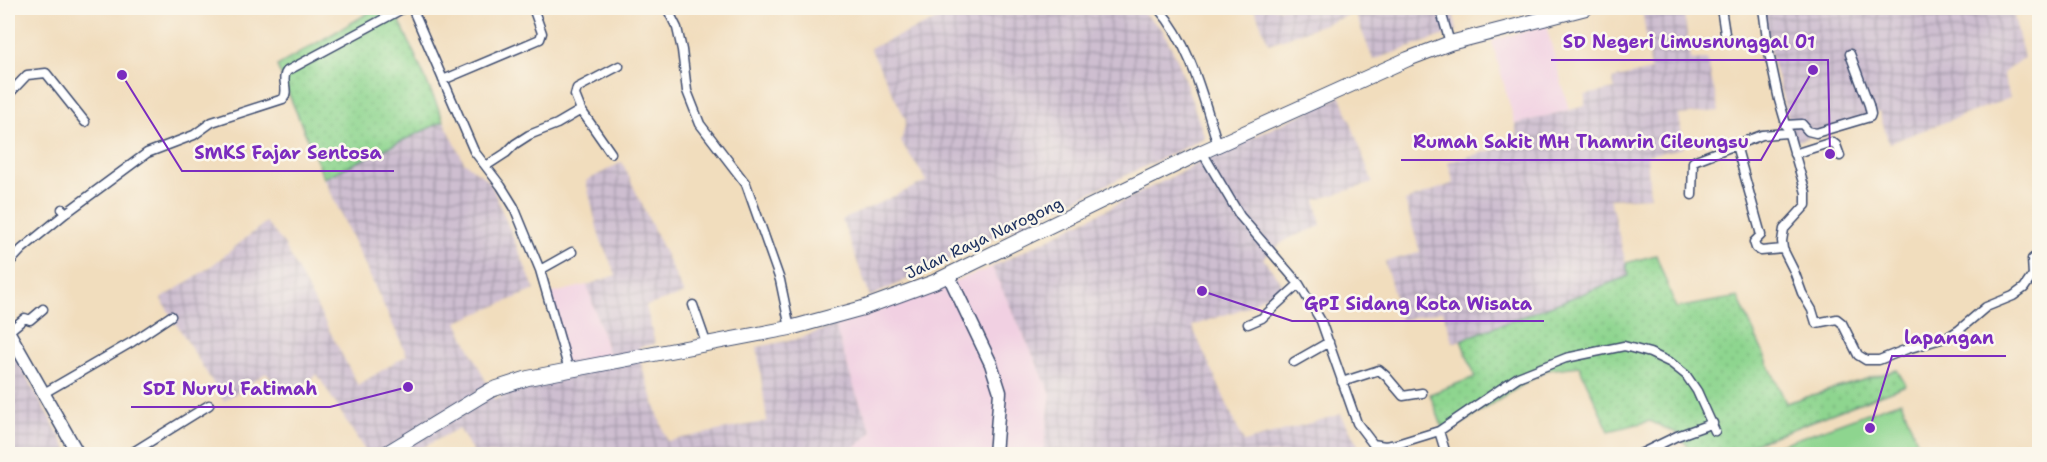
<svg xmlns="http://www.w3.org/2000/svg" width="2047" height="462" font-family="'Shantell Sans',sans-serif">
  <defs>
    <pattern id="industrial-grid" width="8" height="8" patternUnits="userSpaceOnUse" patternTransform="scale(1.5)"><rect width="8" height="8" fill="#cebed0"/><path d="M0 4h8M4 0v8" fill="none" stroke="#a69bac"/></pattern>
    <pattern id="grass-dots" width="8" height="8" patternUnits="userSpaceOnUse" patternTransform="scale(1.5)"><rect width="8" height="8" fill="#8ed58f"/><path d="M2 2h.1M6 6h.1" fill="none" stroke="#7ab77e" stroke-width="1.8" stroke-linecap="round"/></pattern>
  </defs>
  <rect width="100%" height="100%" fill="#fbf7ec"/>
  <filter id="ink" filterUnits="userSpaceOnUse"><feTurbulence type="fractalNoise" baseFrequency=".0167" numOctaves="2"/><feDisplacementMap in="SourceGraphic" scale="12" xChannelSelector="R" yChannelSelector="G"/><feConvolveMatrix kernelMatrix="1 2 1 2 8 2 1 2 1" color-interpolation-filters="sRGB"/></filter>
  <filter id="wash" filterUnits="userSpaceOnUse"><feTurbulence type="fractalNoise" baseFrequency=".008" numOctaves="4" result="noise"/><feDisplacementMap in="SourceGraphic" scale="24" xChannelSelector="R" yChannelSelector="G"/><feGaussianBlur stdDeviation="1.35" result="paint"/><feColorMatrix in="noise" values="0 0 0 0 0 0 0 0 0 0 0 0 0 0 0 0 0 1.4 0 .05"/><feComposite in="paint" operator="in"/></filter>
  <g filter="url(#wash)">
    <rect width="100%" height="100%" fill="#f1ddbd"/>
    <path fill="#f1d0e2" d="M1546,25L1569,110L1515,124L1492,41Z
      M992,267L1051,394L1043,454H848L872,432L856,393L835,326Z
      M587,285L609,356L565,363L549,294Z"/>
    <path fill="url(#industrial-grid)" d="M965,8H974L990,12L1000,8H1137L1162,29L1178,61L1205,138L870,297L842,220L927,181L901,142L906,120L870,48Z
      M1254,8H1452L1457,31L1373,60L1355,13L1269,44Z
      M1642,8H1683L1691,60L1707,59L1719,111L1679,115L1684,148L1647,155L1650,197L1610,199L1629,276L1453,343L1443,311L1401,320L1385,262L1420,252L1405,201L1454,183L1448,162L1518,143L1515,124L1585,106V95L1615,89L1612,79L1651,70Z
      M1758,8H2012L2024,58L2003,73L2010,98L1889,143L1879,112L1795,142Z
      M1341,96L1373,183L1316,200L1321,226L1287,239L1263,258L1283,285L1245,308L1192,326L1244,442L1341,414L1363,454H1043L1051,394L992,267L1211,157Z
      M444,121L464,162L490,182L535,290L457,322L495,400L518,388L566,378L565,363L609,355L587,285L616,275L599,236L586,181L622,162L684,294L646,306L655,344L639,347L641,364L667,441L767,421L757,347L797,339L835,326L856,393L872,432L848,454H474L459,428L411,454H367L317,374L287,398L266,373L224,401L161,299L210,267L266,222L284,244L358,385L407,355L324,178Z
      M8,344L70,454H8Z"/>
    <path fill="url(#grass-dots)" stroke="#548276" stroke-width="1.5" d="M377,8H394L444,121L324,178L277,66Z
      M1656,255L1676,308L1738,297L1786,403L1897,370L1906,385L1727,454H1692L1681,435L1650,421L1609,431L1579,366L1546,370L1445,434L1430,394L1475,377L1461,340L1629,276L1626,263Z"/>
    <path fill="#8ed58f" stroke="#548276" stroke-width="1.5" d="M1901,401L1922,454H1754Z"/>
  </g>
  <g filter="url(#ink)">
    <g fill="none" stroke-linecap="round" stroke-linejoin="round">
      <g stroke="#3b496c" stroke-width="11">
        <path id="street" d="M412,8L474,151L501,186L514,207L540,270L569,370
          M667,8L677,28L682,50L687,91L700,124L746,184L780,280L790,328
          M1158,8C1191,45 1203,98 1218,145
          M1440,8L1450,43
          M1721,8L1726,40
          M1763,8L1769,53L1779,100L1806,193V205L1784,229L1782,241L1783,249L1794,271L1802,293L1812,310L1816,323L1837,319L1842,323L1858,355L1866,360H1879L1907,349L1948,337L1959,330L1986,307L2013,296L2024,288L2033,275L2032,259L2040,253
          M443,80L540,39L542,33L533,8
          M8,95L27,75L46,73L85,122
          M581,110L575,95L577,88L619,66
          M1785,125L1802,124L1808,131L1816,133L1870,117L1871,114L1869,105L1850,54
          M1736,145L1761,235L1754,242L1756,248L1761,251L1783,249
          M1202,152L1240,216L1299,284L1321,321L1357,423L1373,444L1385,446L1397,444L1439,431L1518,377L1566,358L1624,346L1650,353L1671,363L1686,375L1697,391L1715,431
          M1794,154L1832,142L1836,145L1840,156
          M486,166L506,153L515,144L529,135L557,124L581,110L611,153
          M8,186V190
          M1692,195L1693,162L1696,160L1762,135L1787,133
          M62,209L66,213L147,153L194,135L212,122L283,99C290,91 280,79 287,71L404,8
          M8,264L22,249L66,213
          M540,270L572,252
          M693,305L707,345
          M1248,324L1262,318L1299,284
          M8,332L25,318L30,320L43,309
          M1294,362L1329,342
          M1342,382L1379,370L1386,376L1403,396L1422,393
          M44,393L132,342L171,316
          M1439,431L1446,454
          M130,454L209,405
          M1640,454L1677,436L1713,423"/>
      </g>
      <g stroke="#3b496c" stroke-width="15">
        <path id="secondary" d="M949,276L991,364L1000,392L995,454
          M8,331L78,454"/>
      </g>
      <g stroke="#3b496c" stroke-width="16">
        <path id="primary" d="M385,454L479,397L491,390L528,378L790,328L863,308L934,282L1202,152L1408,59L1450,43L1586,8"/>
      </g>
      <use href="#street" stroke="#fff" stroke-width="8"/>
      <use href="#secondary" stroke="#fff" stroke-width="12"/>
      <use href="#primary" stroke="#fff" stroke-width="14"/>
    </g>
  </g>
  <g text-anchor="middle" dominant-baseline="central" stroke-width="5" stroke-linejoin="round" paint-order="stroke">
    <g font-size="16" fill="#1b2f5e" stroke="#fbf7ec">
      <text transform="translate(984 238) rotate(-25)">Jalan Raya Narogong</text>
    </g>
  </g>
  <path fill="none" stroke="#7b2cbf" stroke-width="2" d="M1830 154L1828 60H1551M1813 70L1761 160H1401M122 75L182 171H394M1202 291L1292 321H1544M1870 428L1892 356H2006M408 387L330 407H131"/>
  <g fill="#7b2cbf" stroke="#fbf7ec" stroke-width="2">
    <circle cx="1830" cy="154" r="6"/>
    <circle cx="1813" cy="70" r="6"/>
    <circle cx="122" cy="75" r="6"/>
    <circle cx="1202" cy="291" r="6"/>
    <circle cx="1870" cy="428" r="6"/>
    <circle cx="408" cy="387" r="6"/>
  </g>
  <g font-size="18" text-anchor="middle" font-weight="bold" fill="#7b2cbf" stroke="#fbf7ec" stroke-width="5" stroke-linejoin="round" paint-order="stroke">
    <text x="1689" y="48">SD Negeri Limusnunggal 01</text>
    <text x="1581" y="148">Rumah Sakit MH Thamrin Cileungsu</text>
    <text x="288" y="159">SMKS Fajar Sentosa</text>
    <text x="1418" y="310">GPI Sidang Kota Wisata</text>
    <text x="1949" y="344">lapangan</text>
    <text x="230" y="395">SDI Nurul Fatimah</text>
  </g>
  <rect width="2047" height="462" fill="none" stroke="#fbf7ec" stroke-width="30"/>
</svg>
